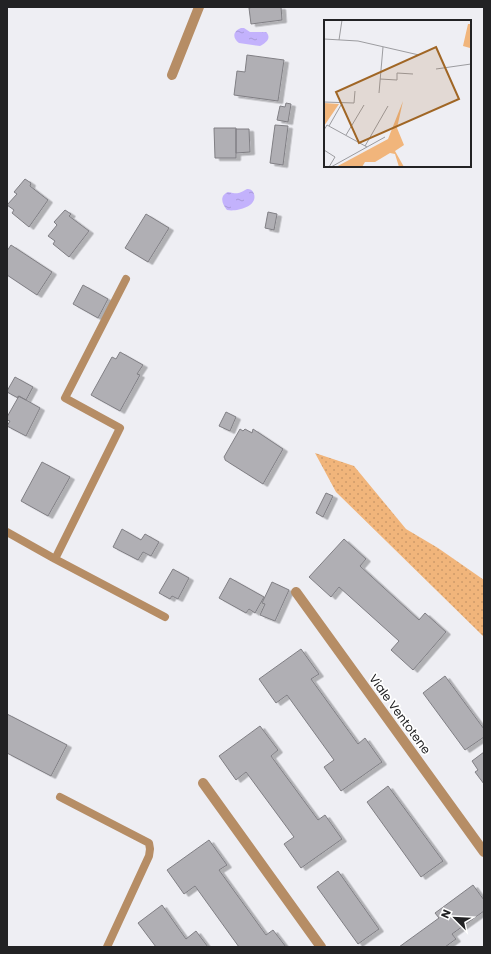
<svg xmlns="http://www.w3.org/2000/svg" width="491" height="954" font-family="Poppins,sans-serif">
  <defs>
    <pattern id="grass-dots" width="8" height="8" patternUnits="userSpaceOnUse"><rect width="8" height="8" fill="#f1b57b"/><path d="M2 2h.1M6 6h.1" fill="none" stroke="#ce9b6a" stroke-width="1.8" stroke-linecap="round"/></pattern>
    <pattern id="water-ripples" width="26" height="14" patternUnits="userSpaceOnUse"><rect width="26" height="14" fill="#c3b2fc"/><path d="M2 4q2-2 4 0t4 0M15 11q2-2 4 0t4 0" fill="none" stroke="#a799d8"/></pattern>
    <filter id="shadow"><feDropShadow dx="4.5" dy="2.5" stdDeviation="0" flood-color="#0004"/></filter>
  </defs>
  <rect width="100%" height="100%" fill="#eeeef3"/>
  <path fill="url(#grass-dots)" d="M315,453L354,466L406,529L438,548L484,580V637L336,492Z"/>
  <path fill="url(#water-ripples)" d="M241,28H244L250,32H266C272,38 266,43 260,46L239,43C232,38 233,31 241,28Z
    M247,189C250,189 253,190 254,194C258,207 236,212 227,210C222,204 219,196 228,192C238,194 238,194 247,189Z"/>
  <path fill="#b0afb4" stroke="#807f84" filter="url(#shadow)" d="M253,7H281L282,20L251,24L249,8Z
    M247,55L284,60L278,101L234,95L237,71L245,72Z
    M286,103L291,104L288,122L277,120L280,106L285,107Z
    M275,125L288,126L283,165L270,163Z
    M214,128H236V158H215Z
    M236,129H249L250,152L236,153Z
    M25,179L31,183L30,186L48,200L29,227L12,213L14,210L7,205L17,194L14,192Z
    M65,210L71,214L69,216L89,231L69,257L53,244L55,241L48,236L57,225L54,222Z
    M268,212L277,214L274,230L265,228Z
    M146,214L169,228L148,262L125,248Z
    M11,245L52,272L37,295L7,275V251Z
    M83,285L108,299L98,318L73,304Z
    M120,352L143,365L137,374L140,375L120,411L91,395L112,357L116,359Z
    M15,377L33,387L26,400L18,396V398L7,392V391Z
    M19,396L40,408L26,436L7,426L10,421L7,420V417Z
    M226,412L236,417L230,431L219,426Z
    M240,429L243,431L245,429L252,433L253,429L283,449L263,484L225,460V459L224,457Z
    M42,462L70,477L48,516L21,501Z
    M326,493L333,496L323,517L316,513Z
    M122,529L141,540L145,534L159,542L151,556L143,552L138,560L113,547Z
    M344,539L366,559L360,566L419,620L425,613L446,632L413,670L391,650L399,641L339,587L331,597L309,577Z
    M173,569L189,578L178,599L172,596L170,599L159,593Z
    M230,578L264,597L255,613L249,609L246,613L219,598Z
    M272,582L289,590L275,621L260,615L265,604L262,603Z
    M301,649L319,674L311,679L358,744L365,738L382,762L341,791L324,767L334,760L287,695L276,703L259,679Z
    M445,676L484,729V737L465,750L423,693Z
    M7,714L67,745L51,776L7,753Z
    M260,726L278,750L271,756L318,820L325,815L342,839L301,868L284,844L294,837L246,772L236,780L219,756Z
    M484,752V784L475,772L478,770L472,761Z
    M388,786L443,861L421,877L367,802Z
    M209,840L227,865L219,870L266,935L273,930L286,947H239L195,886L184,894L167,870Z
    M338,871L379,929L358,944L317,887Z
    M473,885L484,900V911L452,934L456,939L445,947H399L439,918L435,913Z
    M162,905L186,939L196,931L208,947H156L138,923Z"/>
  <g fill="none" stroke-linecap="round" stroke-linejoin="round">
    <path stroke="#b68d65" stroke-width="8" d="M7,532L55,559L165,617
      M55,559L120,428L65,398L126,279
      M60,797L149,843L150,849L149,856L107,947"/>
    <path stroke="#b68d65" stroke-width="10" d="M172,75L199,7
      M296,592L484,852
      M203,783L321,947"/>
  </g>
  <g text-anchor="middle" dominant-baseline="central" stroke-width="3.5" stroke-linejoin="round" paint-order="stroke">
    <g font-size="12" fill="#222224" stroke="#fff">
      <text transform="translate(400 714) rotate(54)">Viale Ventotene</text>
    </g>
  </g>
  <g transform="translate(324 20)">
    <rect width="147" height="147" fill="#eeeef3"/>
    <path d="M144,4H147L146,28L139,26ZM79,81L73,108L80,125L71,131L80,147H75L71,134L66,133L51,142H41L38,147H12L64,119Z" fill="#f1b57b"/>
    <path d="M0,83L15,84L0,106Z" fill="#f1b57b"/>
    <path fill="none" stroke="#9c9ca0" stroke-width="1" d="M0,19L34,21L95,35M15,20L18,0M112,49L147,44M56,59L73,60V53L89,54M55,73L59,27M0,82L30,83L31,71M5,106L17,85M0,110L3,105L43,127M22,115L40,85M41,126L64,86M0,130L11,137L5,147M7,147L61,117"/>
    <path fill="#a06625" fill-opacity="0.15" stroke="#a06625" stroke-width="2" d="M112,27L135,79L35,123L12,72Z"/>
    <rect width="147" height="147" fill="none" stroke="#222224" stroke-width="2"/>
  </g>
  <rect width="491" height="954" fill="none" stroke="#222224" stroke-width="16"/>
  <g transform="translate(455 918) rotate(294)" stroke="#ffffff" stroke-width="3" paint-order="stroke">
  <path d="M0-3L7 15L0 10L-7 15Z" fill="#222224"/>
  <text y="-6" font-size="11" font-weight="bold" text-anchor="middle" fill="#222224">N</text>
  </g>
</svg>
